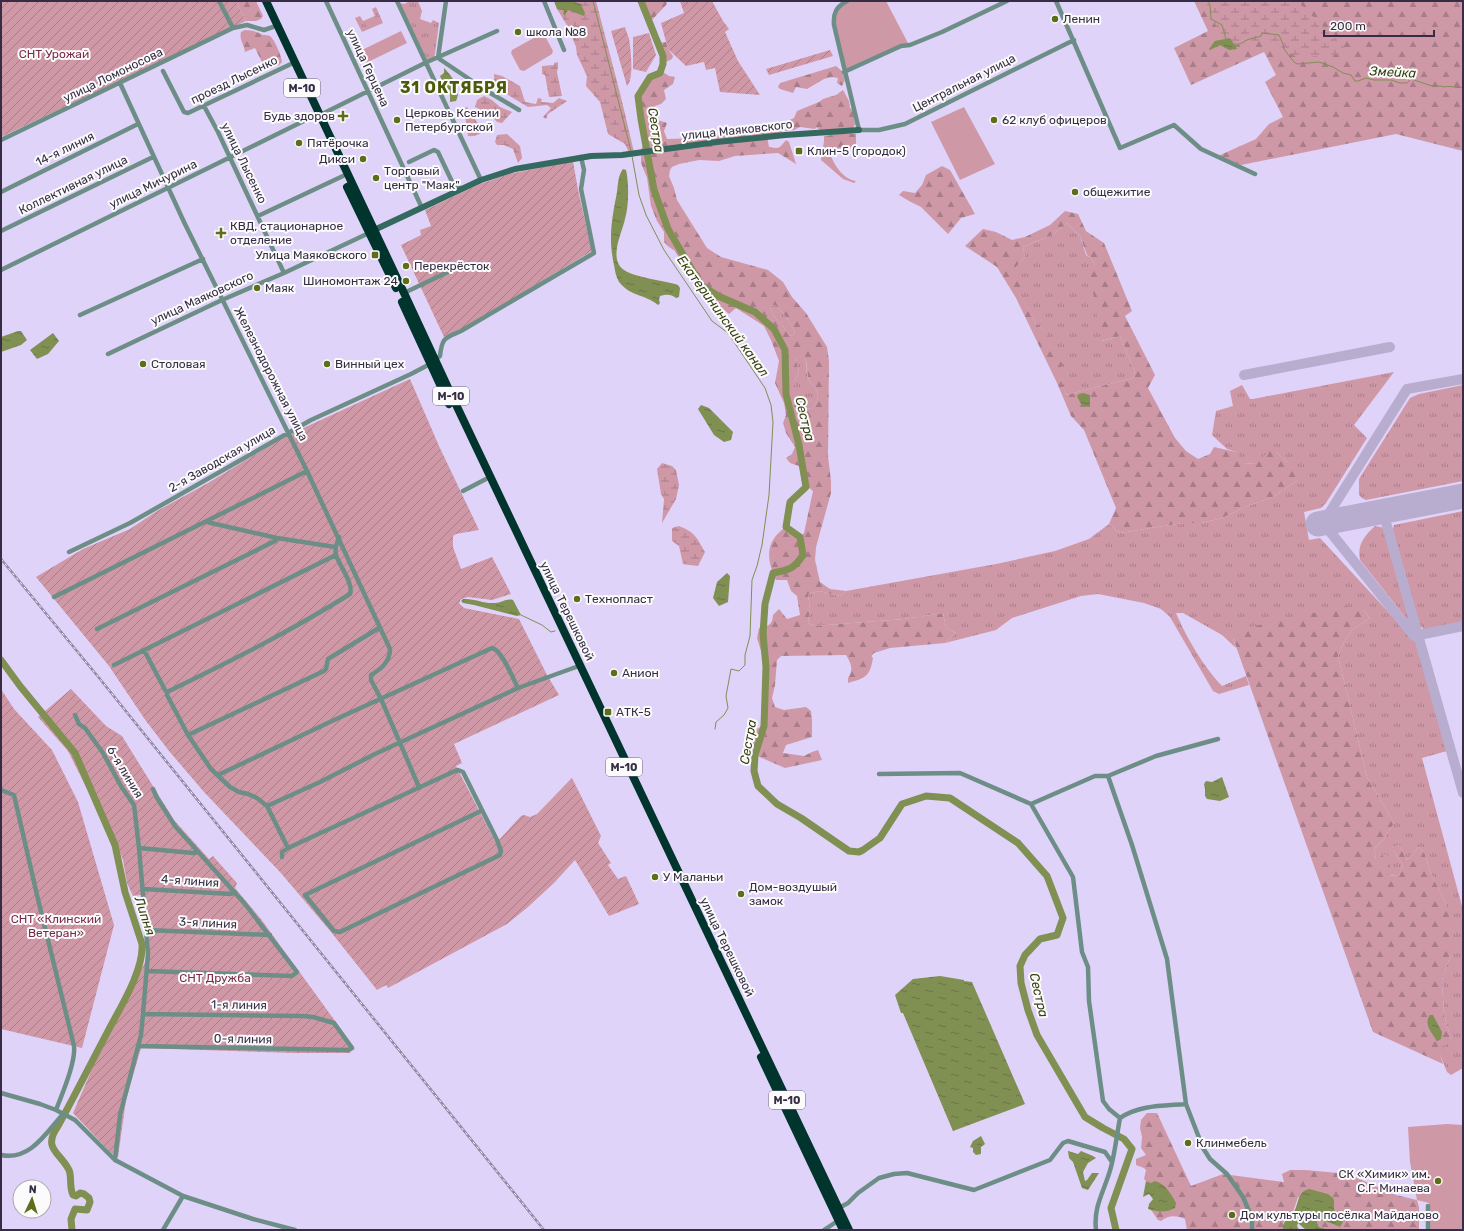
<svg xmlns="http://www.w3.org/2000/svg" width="1464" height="1231" font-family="Rubik,sans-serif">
  <defs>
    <pattern id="grass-tufts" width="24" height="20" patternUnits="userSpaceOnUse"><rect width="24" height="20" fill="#cf98a7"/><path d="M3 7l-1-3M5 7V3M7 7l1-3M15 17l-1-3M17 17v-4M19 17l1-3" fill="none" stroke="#a97c8a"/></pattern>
    <pattern id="forest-firs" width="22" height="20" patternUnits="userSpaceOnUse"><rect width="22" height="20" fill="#cf98a7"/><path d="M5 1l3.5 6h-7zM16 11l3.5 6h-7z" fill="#a97c8a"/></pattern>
    <pattern id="wetland-marsh" width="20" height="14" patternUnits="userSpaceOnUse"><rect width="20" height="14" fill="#cf98a7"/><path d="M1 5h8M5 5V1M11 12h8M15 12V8" fill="none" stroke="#a97c8a"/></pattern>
    <pattern id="garden-furrows" width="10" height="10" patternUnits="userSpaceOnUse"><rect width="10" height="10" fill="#cf98a7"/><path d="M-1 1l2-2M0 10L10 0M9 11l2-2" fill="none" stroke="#a97c8a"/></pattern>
    <pattern id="water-ripples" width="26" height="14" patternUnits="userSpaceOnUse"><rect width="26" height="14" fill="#808f52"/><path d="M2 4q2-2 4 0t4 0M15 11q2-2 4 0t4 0" fill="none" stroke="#6a7546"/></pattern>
  </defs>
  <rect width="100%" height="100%" fill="#e0d3f9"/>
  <path fill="url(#grass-tufts)" d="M410,1H418L422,11L420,19L431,23L433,20L439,23L435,54L434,57L427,60L400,3L404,4Z
    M376,7L383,23L362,32L355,18L360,16L363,21L375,16L372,9Z
    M1067,223L1080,236L1086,255L1091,258L1095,265L1102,341L1120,336L1135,372L1133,378L1066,395L1044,330L1036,323L1017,291L1016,267L1025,257L1023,247L1052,235Z
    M774,305C780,307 794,327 795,334L792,336C786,334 786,330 783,326C777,319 772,316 770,306Z
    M801,356H803C810,366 804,371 809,380C812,386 818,387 818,396C818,400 815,404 813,408L802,409L799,407L795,397V380L799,372L796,358Z
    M1394,372L1354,425L1367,438L1326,503L1321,508L1304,512L1309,540L1320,538L1417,643L1447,751L1422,758L1463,910V1068L1451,1075L1447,1072L1437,1047L1451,1039L1444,1015L1442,980L1451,954L1446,904L1430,871L1425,854L1419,847L1407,860L1399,845L1389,849L1395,852L1403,865L1399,876L1387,875L1376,859L1374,849L1384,839L1394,823L1367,777L1338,656L1344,642L1352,630L1370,618L1363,610L1233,638L1236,648L1222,635L1183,613H1176C1186,637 1204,667 1222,686L1246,676L1249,685L1219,694L1213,691L1170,617L1161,609L1144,603L1098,594L1081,596L1012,618L996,630L945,643L956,633L946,628L943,613L904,619L814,626L808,623L810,609L808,594L819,591L840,596L846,591L996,564L1055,551L1089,539L1109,524L1120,533L1183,523H1202L1222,518L1245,507L1273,497L1299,479L1287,462L1276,452L1257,463L1243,464L1236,452L1227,449L1212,435L1216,411L1233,406L1230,391L1242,385L1250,399H1253Z
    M1463,385V481L1366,500L1362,498L1359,495V479L1410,398L1419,394Z
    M1463,511V623L1424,630L1419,624L1392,531L1394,525Z
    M1375,526L1381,527L1384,529L1411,620L1410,623L1360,560C1357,545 1364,536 1375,526Z"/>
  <path fill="url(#forest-firs)" fill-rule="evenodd" d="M236,1H256L263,16L261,19L256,21H246Z
    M643,1H666L667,4L651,21Z
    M1194,1H1463V151L1396,134L1241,165L1218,156L1256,139L1269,124L1283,117L1265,82L1276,75L1264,52L1191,85L1174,48L1208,31Z
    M245,30C252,30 257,32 263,35C265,35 268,35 270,36C275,40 281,55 282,62L279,65L266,70L255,48L245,52C244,44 239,40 241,32Z
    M666,42L668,49L673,56L672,59L666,62L663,72L669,76L675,77L673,84L664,90L666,99L661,104L655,106L654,113L658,120L667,123L664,131L667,139L698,138L706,135H718L775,127L783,130L781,134L767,136L769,147C781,149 779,148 786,140L789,142L796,164L778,153L735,156L719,161L699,160L679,164L672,167L670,170L669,176L674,188L677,200L707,248L721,257L768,270L783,282L792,297L806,313L827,347L829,361L828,456L831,481V493L816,547L815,560L820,582L830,589L846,591L840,596L819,591L808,594L810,609L808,623L814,626L904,619L943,613L946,628L956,633L945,643L890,648L874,653L871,656L873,658C870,677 865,678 848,683V678C854,670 851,663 846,655L781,656L777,660L775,685L772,698L775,707L784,710L806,707L811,711L812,720V737L786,745L783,753L804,756L812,752L818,750L822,760L785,768L755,755L752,737L757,729L764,725L766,667L757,638L759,628C769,625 772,626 773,615L779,609L787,619L800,615L797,596L791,591L787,580H776C766,559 765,541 786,527L800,537L804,533L813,491L802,482L799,466L790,463L786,458L792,454L795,447L786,433L783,423L786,415L784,403L775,383L779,361L771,340L764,326L736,308L729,314L699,288L675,251L669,247L664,242V232L657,221L651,206L647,178L641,163V149L645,144L641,119L638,96L650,77L660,73C664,62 663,54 658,43ZM774,305C780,307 794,327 795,334L792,336C786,334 786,330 783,326C777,319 772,316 770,306ZM801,356H803C810,366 805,371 809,380C812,386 818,387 818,396C818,400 815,404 813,408L802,409L799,407L795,397V380L799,372L796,359Z
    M836,66L843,72L845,80L842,86L837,83L838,78L832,77L824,79L807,89L796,87L793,93L780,89L778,87L780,83Z
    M843,90L849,101L850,108L853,110L855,124L853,128L821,131L816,127L815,129L800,127L794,130L786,131L783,128V123L794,118L797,111L819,102L823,99L836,95Z
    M837,133L856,134V147L834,149L829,152C834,164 842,179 856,181L854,183L843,179L821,160L824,141V136L832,135Z
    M942,166L950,170L975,214L961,218L948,234L921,207L909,201L899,195L903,191L915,193L922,185L926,175Z
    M1065,211L1078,214L1086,231L1104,243L1132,311L1125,316L1155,375L1148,388L1175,438L1186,451L1198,459L1210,454L1214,447L1236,452L1244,464L1257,463L1269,451L1276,452L1287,462L1299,467L1301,471L1299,479L1273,497L1245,507L1222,518L1202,523H1183L1120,533L1109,524L1116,508L1084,430L1071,416L1057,383L1016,298L997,267L965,246L983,229L996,232L1012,240L1025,237L1050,225ZM1067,223L1080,236L1087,255L1091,258L1095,265L1090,273L1101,341L1120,336L1135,372L1133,378L1066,395L1058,370L1063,365L1044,330L1036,323L1018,292L1023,287L1016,267L1025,257L1023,247L1052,235Z
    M1344,606L1363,610L1370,618L1352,630L1344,642L1338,656L1367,777L1394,823L1384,839L1374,849L1376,859L1387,853L1390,866L1387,875L1399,876L1403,865L1395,852L1388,849L1399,845L1407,860L1419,847L1425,854L1430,871L1446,904L1452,928L1451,954L1442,980L1444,1015L1451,1039L1446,1045L1438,1047L1443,1064L1373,1032L1233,638L1250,627Z
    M1147,1113H1157L1191,1186L1223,1174L1284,1182L1282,1174L1290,1170H1306L1348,1174L1396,1195L1417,1200L1419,1207V1230H1330L1319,1227L1317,1222L1319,1220L1325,1221L1335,1225L1342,1219L1334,1209V1200L1328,1194L1298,1197L1293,1212L1283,1223V1230H1187L1185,1219C1176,1215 1168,1215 1161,1221L1158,1220L1151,1210L1164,1211L1151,1183L1146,1181L1144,1179L1146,1170L1144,1168L1136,1165V1159L1146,1155L1141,1148L1142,1137L1140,1128L1141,1120Z"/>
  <path fill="url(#wetland-marsh)" d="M555,1H596L620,93L634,152L629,153L625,144L608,134L600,102L586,86L587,76L577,55L576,47L568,27L557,9Z
    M1206,1H1297L1350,53L1299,58L1265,40L1230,46L1211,19Z
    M558,62V67L557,72L562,96L549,97L545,75L542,74V66L554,65V63Z
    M494,74L502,76L520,86L525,102L536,104L538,98L542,99L541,102L553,103L559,98L567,101L548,114L546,119L543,117L551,108L547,105L528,107L490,84L495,78L494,77Z
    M484,96L492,100L500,107L512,112L502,123L497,122L490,114L475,107L477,100Z
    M467,107L479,125L488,128C482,133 476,137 468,136L465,115L457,118L456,111Z
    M507,134L520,146L522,158L518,163L513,149L504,145H497L495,142L497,135Z
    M662,463L672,466L676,470L679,485L676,499L662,523L664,499L661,494L657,469Z
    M679,526C695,532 697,538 705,552L698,566L683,564L679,546L672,541V528Z"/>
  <path fill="#cf98a7" d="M848,1H886L909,45L844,71L835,25L837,10Z
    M374,19L377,24L367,28L365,23Z
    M401,31L407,43L366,63L360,51Z
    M541,34L545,36L553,51L552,54L524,71L520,70L511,53L512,50Z
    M964,107L995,164L960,180L931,122Z
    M1447,1124L1463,1125V1230H1429V1203L1417,1200L1410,1162L1408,1127Z"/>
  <path fill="url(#garden-furrows)" d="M1,1H236L246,21L1,137Z
    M680,1H712L723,21L729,29L725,32L738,61L760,95L720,92L715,68L706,70L704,62L686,66L668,49L661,23L684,13Z
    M625,27C626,31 628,35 629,39C631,49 634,80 627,86L611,31Z
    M649,33L656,55L646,72L633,69V37Z
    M830,50L833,56L769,75L766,69Z
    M573,161L578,190L592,251L467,326L444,337L401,245L421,235L420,230L431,226L425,210L480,184L509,174Z
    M410,379L439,446L479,530L456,534L453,536V547L461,569L492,557L511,594L492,600L468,597L461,599L459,603L464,608L519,619L547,675L559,695L454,744L462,763L456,766L496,843L521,816L524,815L530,817L537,814L572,778L601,836L598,843L611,863L608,865L618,879L626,876L639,904L609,916L575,860L554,883L528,907L507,924L388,988L386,985L377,990L331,932L280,872L204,792L169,751L146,721L109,666L36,577L83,549L130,529L157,511L208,483L286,436Z
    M1,689L14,709L52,750L78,802L114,925L82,1048L1,1029Z
    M71,689L106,726L122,736L174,820L209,859L213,856L237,883L235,888L261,919L354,1047L350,1053H294L141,1048L126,1100L118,1157L111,1153L73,1113L99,1053L116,1023L141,969C153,958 143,911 141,895L133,896L127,883L123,860L108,821L86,787L68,751L38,717Z"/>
  <path fill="url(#water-ripples)" d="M554,1H571L581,4L585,13L584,16L568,10L565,15L563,14L564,10H560L557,9Z
    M1230,38L1237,49L1229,50L1220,45L1210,50L1209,49L1215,41Z
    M444,68C452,76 462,89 456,101L450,102V91L442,81L440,76L444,73Z
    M623,169L626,170C629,182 629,206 625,219C622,233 608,259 624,270C636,278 663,280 678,285L680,288L679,297L676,298C671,294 667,294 660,296L659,300L660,303L658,305C645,294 631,297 619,282C616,277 615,271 614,265C608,238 612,218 617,192C618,185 618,175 623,169Z
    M18,331H21L27,340L21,345L1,352V337Z
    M53,333L59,341L48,354L37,359L30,350Z
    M1083,393L1090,395V407L1082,406L1077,396L1079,394Z
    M701,405L709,408L733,432L731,440L724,442L714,435L698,409Z
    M727,573L730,576L728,602L719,606L713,598L717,582Z
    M463,599C474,598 484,604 495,603C502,603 506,598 513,600L521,615L517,616L474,605L463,603L461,601Z
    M1222,777L1229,797L1220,801L1207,799L1205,796V789L1204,784L1206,781L1212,782Z
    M940,976L964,980V981L972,982L1025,1104L953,1131L903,1013H901L895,995L913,979Z
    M1430,1015H1433L1442,1032L1441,1039L1437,1041C1432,1033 1423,1024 1430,1015Z
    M981,1136L985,1144L981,1147V1154L976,1155L973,1152V1148L970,1147L973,1141Z
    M1068,1151L1078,1154L1081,1151L1093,1156L1096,1158L1088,1163L1083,1172L1085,1181L1087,1180L1092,1173H1099L1088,1190L1082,1188L1073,1162L1069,1158Z
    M1146,1181L1151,1183L1155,1181C1166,1184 1171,1194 1176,1203L1175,1208C1167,1213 1156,1212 1148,1209L1149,1204L1153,1199L1149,1194L1143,1197Z
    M1309,1189L1328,1194L1333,1198L1334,1200V1209L1343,1222L1340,1227L1325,1221L1319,1220L1317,1222L1319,1227L1330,1230H1306L1298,1223L1297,1226L1299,1230H1283C1281,1221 1290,1219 1294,1212C1299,1203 1297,1192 1309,1189Z"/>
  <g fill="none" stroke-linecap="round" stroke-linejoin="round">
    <path stroke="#808f52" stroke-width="1" d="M593,1L631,151
      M1208,1L1210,5L1211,19L1222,25L1226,39
      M1234,44C1241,45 1241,43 1247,40C1251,38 1256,38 1261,36L1262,33L1279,35L1283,44L1284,49L1294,62L1297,64L1319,62L1333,67L1343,73L1351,75L1355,81H1358L1366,78L1374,80H1391L1400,83H1407L1411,79L1432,86H1441L1444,87C1451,85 1456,89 1463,87
      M632,156L639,195L646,215L664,250L712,321L728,333L765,388L771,405L773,422L769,495L762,545L757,566L752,580L750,636L745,655V665L739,671L731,669L726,696L728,708L724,715L716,722L715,729
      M521,615L542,625L551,632L555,631"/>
    <path stroke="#808f52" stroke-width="7" d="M641,1L663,56V64L660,73L650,77L638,96L641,119L654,190L668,229L701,285L718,296L755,312L774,329L785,350L786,394L799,445L806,487L790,502L786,527L800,537L803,555C794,569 789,570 773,573L765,604L763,634L766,667L764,726L755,755L754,771L758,786L777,804L801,818L849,851L859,852L863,850L880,838L902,804L926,796L950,798L1018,843L1047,876L1063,918L1057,935L1040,939L1025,955L1020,966L1021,983L1028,1010L1037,1035L1085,1117L1103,1128L1124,1139L1132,1149L1111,1208L1116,1230
      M1,660L20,686L75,753L115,845L125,892L142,944C144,970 120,1008 108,1031C91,1063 75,1095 58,1126C42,1149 60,1152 69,1170C72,1177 69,1187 73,1195L76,1196L80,1193L84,1194L89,1198L90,1202L87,1210L75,1209L71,1219L72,1230"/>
    <path stroke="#b8accf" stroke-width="10" d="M1244,375L1390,347
      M1463,379L1407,389L1323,523L1414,636L1463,626
      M1383,512L1463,793"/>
    <path stroke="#b8accf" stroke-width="25" d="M1318,524L1463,496"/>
    <path stroke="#6d8e87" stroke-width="4.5" d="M219,1L233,28
      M326,1L422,208
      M397,1L481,180
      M446,1L438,58L487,91L519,110
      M544,1L564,50
      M847,1C836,7 833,13 834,25L859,130H879L905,124L1074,40
      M1056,1L1120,148L1174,125L1201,149L1255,174
      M163,71L184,112L188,113L291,64
      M844,72L901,46L910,45L942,32L1007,1
      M120,83L184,222L307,471L390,649C390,662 381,669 371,675V680L381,699L419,787
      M204,106L218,132L284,273
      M320,115L427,62L497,31
      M1,140L233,28L247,25L264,30L273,27
      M409,162L434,150L438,152L455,188H461
      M1,192L138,124
      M258,216L343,176
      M1,231L153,157
      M1,270L314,116
      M404,293L450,271
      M80,315L203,259
      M108,354L222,300L284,273L369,233
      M463,491L486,479
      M208,522L211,523L277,538L335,547
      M69,552L130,523L311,420L411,374L430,364L440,356C442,337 445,338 461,331L594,253L581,189L584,170L581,157
      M54,597L307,471
      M97,629L275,541L277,538
      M144,650L165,690L167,692
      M114,665L336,555
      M75,715L79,724L85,728L103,753L121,786L134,805L139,848L148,954L143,1014L141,1035L120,1115L115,1160
      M188,735L324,671L326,669L328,659L379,628
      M879,774L960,773L1031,804L1095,776H1108L1132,845L1167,959L1186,1104C1162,1106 1140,1105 1120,1118C1117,1134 1115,1152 1111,1167C1105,1190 1093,1206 1096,1230
      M218,775L332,721L492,648C502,650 513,679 518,688
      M1108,776L1156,756L1218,739
      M1,790L14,795L37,895L74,1046C76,1062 62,1094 56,1110
      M1031,804L1073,877L1082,952L1088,967L1089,1001L1103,1101L1109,1109L1120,1118
      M267,806L320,782L375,754L518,688L576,667
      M139,848L193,853L198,852
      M288,848L267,806L257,798L248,794L239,792L230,787L211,769L188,735L167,695V692C229,662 291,631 350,594C354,584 339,565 336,555C334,549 337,543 339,537
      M282,857V852L288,848L455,771L458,770L463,772L497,840L501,851L500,855L340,932L334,931L305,895L481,811
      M143,889L231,894L235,892
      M146,930L270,935
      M147,971L292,976L297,972L245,904L175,826L157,798L153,789
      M138,1046L348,1050L352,1048L334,1023L313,1017L302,1016L143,1014
      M1,1093L40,1104L56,1110L75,1120L115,1160L183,1196L253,1219L295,1230
      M1186,1104L1203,1148L1210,1159L1227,1174L1243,1197L1252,1218V1230
      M1,1155C30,1161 46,1133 63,1114
      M837,1209L848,1203L858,1193L879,1178L894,1174L907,1173L974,1190L1050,1160L1063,1143L1068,1141L1105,1152L1112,1162
      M163,1230L183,1196
      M824,1230L839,1220
      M1428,1230V1206"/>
    <path stroke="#346960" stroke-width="6" d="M372,231L481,180L515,169L591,156L622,155L717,142L785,135L859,130"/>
    <path stroke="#00342d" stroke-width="8" d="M266,1L404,293L450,392L849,1230
      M347,187L396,288
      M402,302L449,404
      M761,1057L843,1230"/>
    <g stroke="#9185a5" stroke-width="2.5">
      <path id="rail" d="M1,559L100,679L544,1230"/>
    </g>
    <use href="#rail" stroke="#fbfbfb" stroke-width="1" stroke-dasharray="3" stroke-linecap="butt"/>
  </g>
  <g fill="#5d6e1a" stroke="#fbfbfb" stroke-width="1.5">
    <circle cx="1055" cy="19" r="4"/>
    <circle cx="518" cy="32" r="4"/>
    <path d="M341 110h4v4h4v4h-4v4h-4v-4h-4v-4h4z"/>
    <circle cx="397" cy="120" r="4"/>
    <circle cx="994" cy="120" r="4"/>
    <circle cx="299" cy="143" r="4"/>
    <rect x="795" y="147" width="8" height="8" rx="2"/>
    <circle cx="363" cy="159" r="4"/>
    <circle cx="376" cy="178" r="4"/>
    <circle cx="1075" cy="192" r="4"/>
    <path d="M219 227h4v4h4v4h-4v4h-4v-4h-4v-4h4z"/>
    <rect x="371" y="251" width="8" height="8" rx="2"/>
    <circle cx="406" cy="266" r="4"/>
    <circle cx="406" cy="281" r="4"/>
    <circle cx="257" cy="288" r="4"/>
    <circle cx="143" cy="364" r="4"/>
    <circle cx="327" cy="364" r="4"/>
    <circle cx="577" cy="599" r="4"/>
    <circle cx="614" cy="673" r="4"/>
    <rect x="604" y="708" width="8" height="8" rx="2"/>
    <circle cx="655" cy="877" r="4"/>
    <circle cx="741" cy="894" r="4"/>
    <circle cx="1188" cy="1143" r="4"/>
    <circle cx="1438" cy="1181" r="4"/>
    <circle cx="1232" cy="1215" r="4"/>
  </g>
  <g text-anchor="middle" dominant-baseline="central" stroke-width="4" stroke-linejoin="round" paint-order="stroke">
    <g fill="#fbfbfb" stroke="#716b7c" stroke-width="1">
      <rect x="284" y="79" width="36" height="18" rx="3"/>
      <rect x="433" y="387" width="36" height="18" rx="3"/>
      <rect x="606" y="758" width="36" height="18" rx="3"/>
      <rect x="769" y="1091" width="36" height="18" rx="3"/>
    </g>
    <g font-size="11" font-weight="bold" fill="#362d45">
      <text x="302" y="88">М-10</text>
      <text x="451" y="396">М-10</text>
      <text x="624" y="767">М-10</text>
      <text x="787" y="1100">М-10</text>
    </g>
    <g font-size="12" fill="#362d45" stroke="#fbfbfb" text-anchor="start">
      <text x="1063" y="19">Ленин</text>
      <text x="526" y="32">школа №8</text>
      <text x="405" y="113">Церковь Ксении<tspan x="405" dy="14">Петербургской</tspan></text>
      <text x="335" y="116" text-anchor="end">Будь здоров</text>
      <text x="1002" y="120">62 клуб офицеров</text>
      <text x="307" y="143">Пятёрочка</text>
      <text x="807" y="151">Клин-5 (городок)</text>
      <text x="355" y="159" text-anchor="end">Дикси</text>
      <text x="384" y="171">Торговый<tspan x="384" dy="14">центр "Маяк"</tspan></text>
      <text x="1083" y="192">общежитие</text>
      <text x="230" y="226">КВД, стационарное<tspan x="230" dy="14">отделение</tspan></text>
      <text x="367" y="255" text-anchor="end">Улица Маяковского</text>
      <text x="414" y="266">Перекрёсток</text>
      <text x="398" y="281" text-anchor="end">Шиномонтаж 24</text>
      <text x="265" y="288">Маяк</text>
      <text x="151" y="364">Столовая</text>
      <text x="335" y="364">Винный цех</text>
      <text x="585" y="599">Технопласт</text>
      <text x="622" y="673">Анион</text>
      <text x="616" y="712">АТК-5</text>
      <text x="663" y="877">У Маланьи</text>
      <text x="749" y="887">Дом-воздушый<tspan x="749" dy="14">замок</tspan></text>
      <text x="1196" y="1143">Клинмебель</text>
      <text x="1430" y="1174" text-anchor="end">СК «Химик» им.<tspan x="1430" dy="14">С.Г. Минаева</tspan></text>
      <text x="1240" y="1215">Дом культуры посёлка Майданово</text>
    </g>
    <g font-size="12" fill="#7b2a48" stroke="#fbfbfb">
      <text x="54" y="54">СНТ Урожай</text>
      <text x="56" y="919">СНТ «Клинский<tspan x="56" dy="14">Ветеран»</tspan></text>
      <text x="215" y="978">СНТ Дружба</text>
    </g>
    <g font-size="12" fill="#362d45" stroke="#fbfbfb">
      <text transform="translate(368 68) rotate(65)">улица Герцена</text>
      <text transform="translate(113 75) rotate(-26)">улица Ломоносова</text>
      <text transform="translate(234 80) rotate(-26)">проезд Лысенко</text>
      <text transform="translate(964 83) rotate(-27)">Центральная улица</text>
      <text transform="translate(737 130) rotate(-6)">улица Маяковского</text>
      <text transform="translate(65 149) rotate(-26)">14-я линия</text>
      <text transform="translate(244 163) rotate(64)">улица Лысенко</text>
      <text transform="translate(153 184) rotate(-26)">улица Мичурина</text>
      <text transform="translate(73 185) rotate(-26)">Коллективная улица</text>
      <text transform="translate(202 298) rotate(-25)">улица Маяковского</text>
      <text transform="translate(271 374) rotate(63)">Железнодорожная улица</text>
      <text transform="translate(222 459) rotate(-30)">2-я Заводская улица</text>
      <text transform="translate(567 611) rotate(64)">улица Терешковой</text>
      <text transform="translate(125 772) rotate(59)">6-я линия</text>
      <text transform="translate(190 881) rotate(4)">4-я линия</text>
      <text transform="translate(208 923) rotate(3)">3-я линия</text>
      <text transform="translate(727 947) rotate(64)">улица Терешковой</text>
      <text transform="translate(239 1005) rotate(1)">1-я линия</text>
      <text transform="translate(243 1039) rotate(1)">0-я линия</text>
    </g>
    <g font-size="13" font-style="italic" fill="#353f0f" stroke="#fbfbfb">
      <text transform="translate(1393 72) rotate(3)">Змейка</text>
      <text transform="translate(656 130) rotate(81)">Сестра</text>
      <text transform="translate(723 316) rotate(54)">Екатерининский канал</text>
      <text transform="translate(805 419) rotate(76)">Сестра</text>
      <text transform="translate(748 742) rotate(-80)">Сестра</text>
      <text transform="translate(145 916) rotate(72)">Липня</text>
      <text transform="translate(1039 995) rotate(77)">Сестра</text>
    </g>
    <g font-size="16" font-weight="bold" letter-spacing="1" fill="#4c5a0a" stroke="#fbfbfb">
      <text x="454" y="87">31 ОКТЯБРЯ</text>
    </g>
  </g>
  <rect width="1464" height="1231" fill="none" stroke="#362d45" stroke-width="4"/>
  <g transform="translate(32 1199) rotate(4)"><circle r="19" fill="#fbfbfb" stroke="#aca9b2"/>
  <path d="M0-3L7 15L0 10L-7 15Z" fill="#5d6e1a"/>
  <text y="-6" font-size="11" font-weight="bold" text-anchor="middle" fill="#362d45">N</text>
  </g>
  <path d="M1324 30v6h110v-6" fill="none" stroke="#362d45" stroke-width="2"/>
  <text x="1330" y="30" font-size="12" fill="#362d45" stroke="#fbfbfb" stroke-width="3" paint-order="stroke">200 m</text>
</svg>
